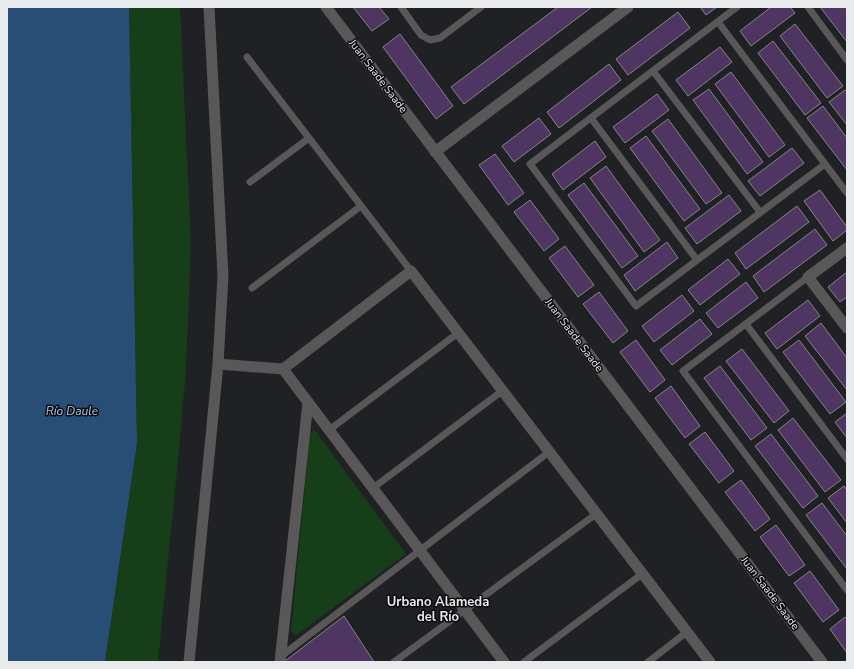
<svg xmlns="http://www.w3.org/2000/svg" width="854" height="669" font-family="'Nunito Sans',sans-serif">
  <rect width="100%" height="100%" fill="#202124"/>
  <path fill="#163e19" d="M129,7H180L191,244L186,369L179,451L158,662H105L137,443Z
    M314,429L406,554L295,636L291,631L310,434Z"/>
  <path fill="#294e76" d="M7,7H129L137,443L105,662H7Z"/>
  <path fill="#4f3561" stroke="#858487" d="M353,7H379L389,19L372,31Z
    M558,7H592L464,104L451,87Z
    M700,7H717L706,15Z
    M771,7H790L795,13L751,46L740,31Z
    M820,7H845L847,10V42Z
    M678,12L690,28L628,75L616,59Z
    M795,24L843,86L827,98L780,36Z
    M400,34L453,106L436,119L383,47Z
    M773,41L821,103L805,115L758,53Z
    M720,47L732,62L688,96L676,80Z
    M609,64L621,80L559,128L547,112Z
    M731,72L785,145L769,157L715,84Z
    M709,89L763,162L747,174L693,100Z
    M845,90L847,92V125L829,102Z
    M657,94L669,110L625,143L613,127Z
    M823,106L847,138V170L807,118Z
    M539,118L551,134L514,162L502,146Z
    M668,119L722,193L706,204L652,131Z
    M646,136L700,209L684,221L630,148Z
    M595,141L606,157L563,190L552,174Z
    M792,148L804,163L760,196L748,181Z
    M495,154L524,193L508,205L479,165Z
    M606,166L660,240L644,252L590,178Z
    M584,183L638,256L622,268L568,195Z
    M820,190L847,227V230L833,241L804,201Z
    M729,195L741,211L697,244L685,228Z
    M530,200L559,239L544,251L514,212Z
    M797,206L809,222L746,269L735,253Z
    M815,229L827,245L764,292L753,276Z
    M667,242L678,258L635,291L624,275Z
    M565,246L594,285L578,297L549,258Z
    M728,259L740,274L700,305L688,290Z
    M847,272V297L840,302L828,287Z
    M746,282L758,298L718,328L706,313Z
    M599,292L628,331L613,343L583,304Z
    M682,295L694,311L654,342L642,326Z
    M808,300L820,316L777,349L765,333Z
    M700,319L712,334L672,365L660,350Z
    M821,323L847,358V390L805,336Z
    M636,340L665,380L650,392L620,352Z
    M799,340L846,402L830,414L783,352Z
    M742,349L789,411L774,423L726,361Z
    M720,366L767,428L751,440L704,378Z
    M671,386L700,426L685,438L655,398Z
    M847,413V438L835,422Z
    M793,418L841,480L825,492L778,430Z
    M705,432L734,471L719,483L689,444Z
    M771,434L818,496L803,508L755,446Z
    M741,480L770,519L755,531L725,492Z
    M844,486L847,490V523L828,498Z
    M822,503L847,536V569L806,515Z
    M776,525L805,565L789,576L760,537Z
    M810,571L839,610L823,622L794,583Z
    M344,616L374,662H285V661Z
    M845,617L847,620V653L830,629Z"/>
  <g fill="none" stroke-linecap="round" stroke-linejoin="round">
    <path stroke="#595757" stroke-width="7" d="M401,7L421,35L430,40L440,38L481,7
      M737,7L530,164L636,306L825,164
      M808,7L847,60
      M718,22L847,193
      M247,57L411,271
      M653,71L760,212
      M591,118L697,260
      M250,182L309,138
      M808,277L683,371L847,590
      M252,288L361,206
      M746,324L847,459
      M329,430L458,333
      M373,488L502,391
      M280,657L549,452
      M394,662L596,514
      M524,662L642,574
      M648,662L687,632"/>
    <path stroke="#595757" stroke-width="11" d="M326,7L822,662
      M435,152L628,7
      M847,248L808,277L847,328
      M218,364L283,369L504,662
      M283,369L411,271L710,662
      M189,662L218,364L223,276L209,7
      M280,662L308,402"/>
  </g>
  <g text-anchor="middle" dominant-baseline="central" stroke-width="3" stroke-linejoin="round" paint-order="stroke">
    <g font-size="11" fill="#e9eaec" stroke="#0a0a0c">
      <text transform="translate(378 76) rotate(53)">Juan Saade Saade</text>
      <text transform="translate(574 335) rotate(53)">Juan Saade Saade</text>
      <text transform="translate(770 593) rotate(53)">Juan Saade Saade</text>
    </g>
    <g font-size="12" font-style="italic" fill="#aaccf3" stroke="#0a0a0c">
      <text x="72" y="411">Río Daule</text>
    </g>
    <g font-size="13" font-weight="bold" fill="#e9eaec" stroke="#0a0a0c">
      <text x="438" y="602">Urbano Alameda<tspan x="438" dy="15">del Río</tspan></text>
    </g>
  </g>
  <rect width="854" height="669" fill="none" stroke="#e9eaec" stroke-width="16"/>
</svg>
